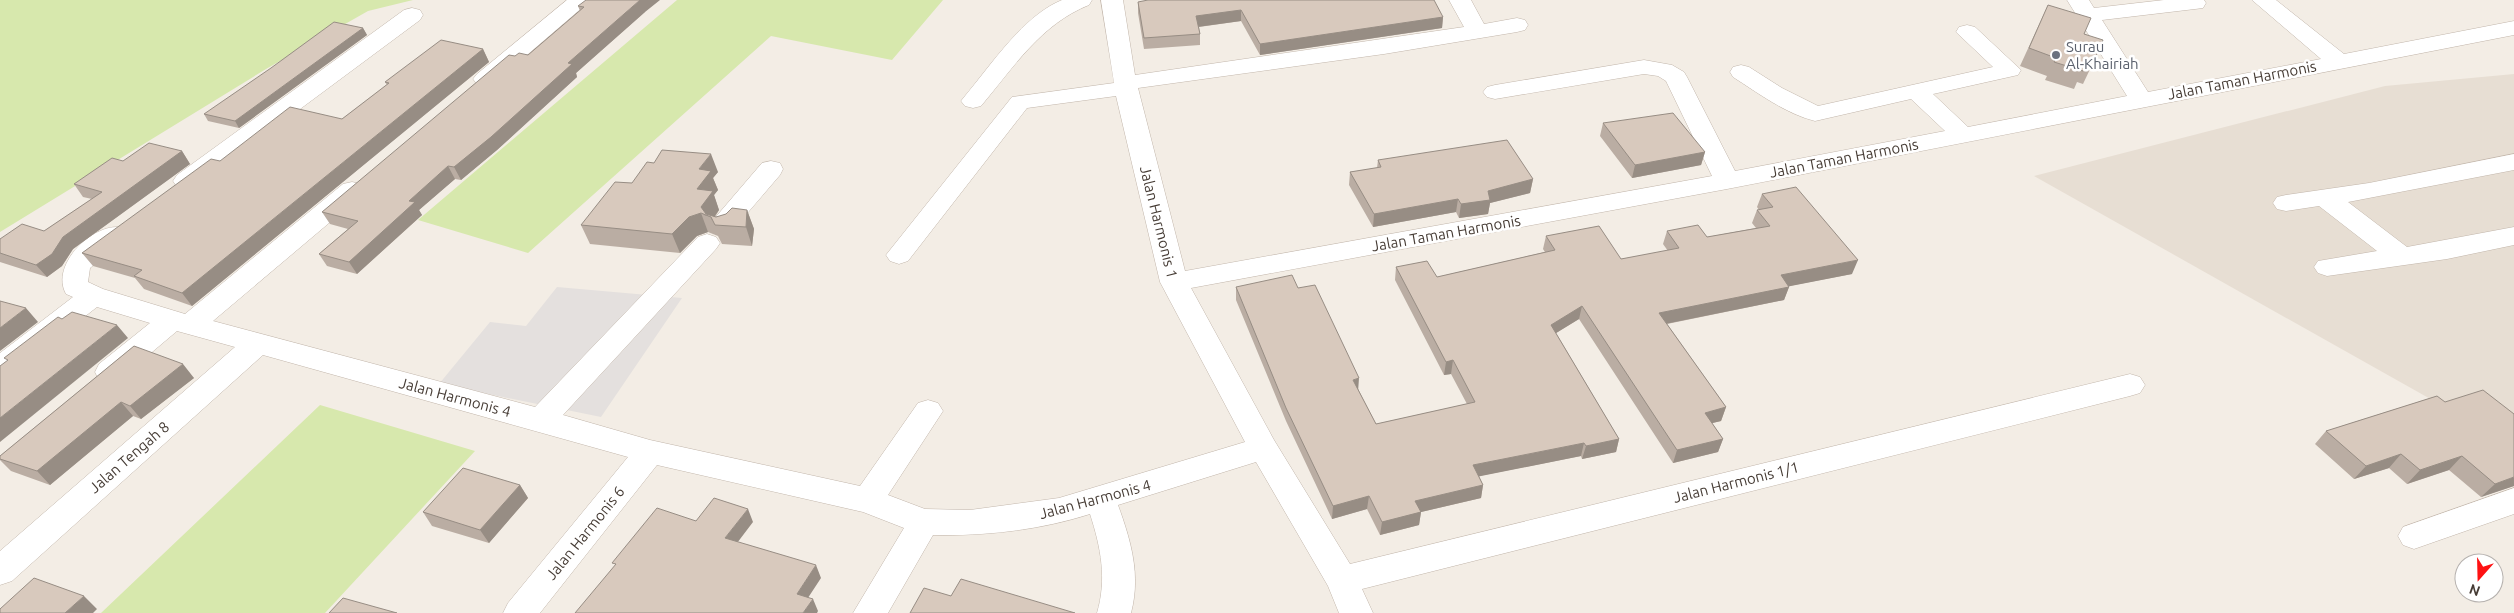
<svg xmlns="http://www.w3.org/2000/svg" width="2514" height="613" font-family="Ubuntu,sans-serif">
  <rect width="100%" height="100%" fill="#f3ede5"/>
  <path fill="#e7ded3" d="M2514,74V446L2034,176L2385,86Z"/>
  <path fill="#d7e8ad" d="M0,0H413L368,11L266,69L0,232Z
    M677,0H943L892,60L771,36L528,253L418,220Z
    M320,405L475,451L325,613H101Z"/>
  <path fill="#e4e0de" d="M557,287L682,298L601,417L439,384L490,322L526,326Z"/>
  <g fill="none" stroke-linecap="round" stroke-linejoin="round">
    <g stroke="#c2b6ab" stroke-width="1">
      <path id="minor" d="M567,0H591L493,84L485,86L477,84L473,79L477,74Z
        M1062,0H1092L1089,5C1041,24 1013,68 981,106L973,108L965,106L961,101L965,96C991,65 1024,15 1062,0Z
        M1101,0H1123L1135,75L1464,27L1449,0H1471L1484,24L1517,18L1525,20L1528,25L1525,30L1517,32L1384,54L1138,88L1185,271L1712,176L1666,81L1658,76L1644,74L1495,99L1487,97L1483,92L1487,87L1495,85L1644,60L1672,65L1684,72L1687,77L1735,171L1945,131L1911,99L1815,121C1786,114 1758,93 1733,77L1730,72L1733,67L1741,65L1749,67L1782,88L1818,106L1993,67L1956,32L1959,27L1967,25L1975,27L2021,70L2018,75L1933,94L1968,127L2127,96L2067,0H2089L2094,8L2164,0H2204L2206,3L2203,8L2195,9L2102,20L2148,92L2321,59L2252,0H2276L2344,54L2514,21V35L1727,189L1191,288L1274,440L1350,564L2130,374L2140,377L2145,385L2140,393L2130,396L1362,589L1373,613H1339L1328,586L1256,462L1118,505C1131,541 1141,575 1131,613H1097C1107,579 1101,548 1090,514C1040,530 986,536 933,535L888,613H853L904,528L863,512L657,465L540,613H503L508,603L628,457L263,355L12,581L0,585V551L235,347L177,331L119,380L109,383L99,380L95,372L99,364L150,323L97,307L10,375L0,379V353L73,297L66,294C49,264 96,220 124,228L128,234L124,240L90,268L88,282L103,289L185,314L343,184L352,182L361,184L365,190L361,196L213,321L535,407L698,237L707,234L716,237L720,243L716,249L563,415L650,440L860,486L918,403L928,400L938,403L943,411L888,495L925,509L970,510L1059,498L1245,442L1160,282L1116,96L1027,108L908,261L899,264L890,261L886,255L1012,97L1114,83Z
        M412,8L420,10L423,15L420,20L195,187L186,189L177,187L173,181L177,175L404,10Z
        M2514,154V170L2348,202L2407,247L2514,227V245L2447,259L2327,276L2318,273L2314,267L2318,261L2377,251L2319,206L2286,211L2277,209L2273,203L2277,197L2286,195L2369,183Z
        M771,161L780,163L783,169L780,175L732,231L723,234L714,231L710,225L714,219L762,163Z
        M2514,488V514L2414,549L2403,545L2398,536L2403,527Z"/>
    </g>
    <use href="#minor" fill="#fff" fill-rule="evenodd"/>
  </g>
  <path fill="#baada3" d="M1138,2L1443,17L1442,28L1260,55L1241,21L1199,27L1200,34V45L1144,49L1138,13Z
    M2048,5L2084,34L2092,65L2083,84L2077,82L2074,89L2045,80L2047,76L2020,66Z
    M578,6L645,12L576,73L577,77L497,150L461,180L455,179L419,210L422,215L357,274L327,266L319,254L348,229L330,224L322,212L515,56L528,55L580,11Z
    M363,28L367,35L239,128L208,121L204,114Z
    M483,49L489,62L192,306L144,289L135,278L93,266L82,253L220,161L342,119L387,85L385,82Z
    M1603,123L1705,152L1701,165L1632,178L1600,136Z
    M182,151L190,164L73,249L62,266L47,277L0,262V239L44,231L92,199L83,197L74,184L123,161Z
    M1378,160L1533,179L1530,193L1490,203L1488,214L1459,218L1456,212L1373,227L1349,185L1350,172L1377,168Z
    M654,163L718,172L713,178L718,190L714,195L719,210L715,217L747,210L754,229L752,246L722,244L718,236L708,232L697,236L680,253L590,244L581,225L632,183Z
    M1762,194L1852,274L1789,286V287L1784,300L1667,324L1726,407L1721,421L1712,423L1723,439L1718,452L1673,463L1579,319L1556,333L1619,439L1616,452L1582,459L1581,456L1479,476L1483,485L1481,498L1421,512L1419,525L1380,535L1367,509L1332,519L1286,421L1236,300V287L1298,288L1358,389L1376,424L1467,404L1451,374L1444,375L1395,280L1396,267L1437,277L1545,252L1543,249L1546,236L1621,259L1668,251L1663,244L1667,231L1707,237L1756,228L1752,223L1757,210H1759L1757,207Z
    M134,346L194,378L141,419L133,416L50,485L11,471L0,460V456Z
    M2437,396L2514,486L2481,497L2449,470L2407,484L2389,468L2354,479L2315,444L2326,431Z
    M520,485L528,498L489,543L432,526L423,512Z"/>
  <path fill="#978d84" d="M640,0H660L645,12L576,73L577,77L497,150L461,180L454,167L568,63Z
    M1241,10V21L1197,27L1196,16Z
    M1443,17L1442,28L1260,55V44Z
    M363,28L367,35L239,128L235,121Z
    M483,49L489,62L192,306L182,293Z
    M182,151L190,164L73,249L62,266L47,277L36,265L63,237Z
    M1705,152L1701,165L1632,178L1635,165Z
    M711,154L718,172L713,178L718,190L714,195L719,210L712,220L711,217L704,215L701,207L697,189L699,169Z
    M448,166L455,179L419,210L422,215L357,274L349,262L409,201Z
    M1533,179L1530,193L1490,203L1488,214L1459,218L1461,204L1488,191Z
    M1458,199L1456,212L1373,227L1374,214Z
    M747,210L754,229L752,246L746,227Z
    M701,213L708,232L697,236L680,253L672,234L689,217Z
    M1858,260L1852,274L1776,289L1781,275Z
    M1789,287L1784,300L1655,326L1659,313Z
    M1582,306L1579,319L1548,338L1551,325Z
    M26,308L38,322L0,351V328Z
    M117,325L128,338L0,442V418Z
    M1453,360L1451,374L1444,375L1446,362Z
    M183,364L194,378L141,419L130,406Z
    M1359,378L1358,392L1353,380Z
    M121,402L133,416L50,485L37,471Z
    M1726,407L1721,421L1700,426L1705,413Z
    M1619,439L1616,452L1582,459L1586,446Z
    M1723,439L1718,452L1673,463L1677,450Z
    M1584,443L1581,456L1471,478L1473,465Z
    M2401,454L2389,468L2354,479L2366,466Z
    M2462,456L2449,470L2407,484L2420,470Z
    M2514,477V486L2481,497L2495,484Z
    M520,485L528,498L489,543L480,530Z
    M1483,485L1481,498L1421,512L1419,525L1380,535L1382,522L1415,501Z
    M1369,496L1367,509L1332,519L1333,506Z
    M748,509L753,522L731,551L725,538Z
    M816,565L821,578L802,607L797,594Z
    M84,596L97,609L93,613H65Z
    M813,599L818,611L817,613H803Z"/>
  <path fill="#d8c9bd" stroke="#978d84" d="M586,0H640L568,63L572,64L491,137L454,167L448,166L409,201L415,202L349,262L319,254L358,221L322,212L509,55L515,56L519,53L528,55L584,7L578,6Z
    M1148,0H1434L1443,17L1260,44L1241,10L1196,16L1200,34L1144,38L1138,2Z
    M2048,5L2091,18L2084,34L2103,40L2092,65L2086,63L2083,71L2054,62L2056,58L2029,48Z
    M334,22L363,28L235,121L204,114L271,68Z
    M441,40L483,49L182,293L134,276L142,270L82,253L211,159L220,161L290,107L342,119L389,83L385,82Z
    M1673,113L1705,152L1635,165L1603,123Z
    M1507,140L1533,179L1488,191L1490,200L1461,204L1458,199L1374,214L1350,172L1381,167L1378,160Z
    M149,143L182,151L63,237L52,254L36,265L0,253V239L22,224L44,231L102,192L74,184L112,158L123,161Z
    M662,150L711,154L699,169L711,171L697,189L713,191L701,207L706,214L716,217L726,214L732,208L747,210L746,227L715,225L711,217L701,213L689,217L672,234L581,225L615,182L632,183L647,162L654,163Z
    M1796,187L1858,260L1781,275L1789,287L1659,313L1726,407L1705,413L1723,439L1677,450L1582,306L1551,325L1619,439L1586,446L1584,443L1473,465L1483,485L1415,501L1421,512L1382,522L1369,496L1333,506L1286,408L1236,287L1292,275L1298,288L1315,285L1359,378L1353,380L1376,424L1475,402L1453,360L1446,362L1396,267L1427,261L1437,277L1555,250L1546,236L1599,226L1621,259L1679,248L1667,231L1698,225L1707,237L1770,226L1757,210L1773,207L1762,194Z
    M0,301L26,308L0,328Z
    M72,312L117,325L0,418V366L8,360L4,358L58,317L62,319Z
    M134,346L183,364L130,406L121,402L37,471L0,459V456Z
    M2483,390L2514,414V477L2495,484L2462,456L2420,470L2401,454L2366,466L2326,431L2437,396L2445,402Z
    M463,468L520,485L480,530L423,512Z
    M714,498L748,509L725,538L816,565L797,594L813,599L803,613H575L616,564L612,563L657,508L696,521Z
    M34,578L84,596L65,613H0V609Z
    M961,579L1075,613H910L924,588L951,596Z
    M343,598L397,613H329Z"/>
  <circle fill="#6b7280" stroke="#fff" stroke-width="2" cx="2056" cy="55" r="5"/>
  <g text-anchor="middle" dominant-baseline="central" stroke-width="5" stroke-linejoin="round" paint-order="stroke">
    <g font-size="15" fill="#5b616d" stroke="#fff" text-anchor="start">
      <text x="2066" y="46">Surau<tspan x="2066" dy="17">Al-Khairiah</tspan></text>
    </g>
    <g font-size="15" fill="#463c35" stroke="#fff">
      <text transform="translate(2242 80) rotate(-11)">Jalan Taman Harmonis</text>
      <text transform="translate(1844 158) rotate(-11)">Jalan Taman Harmonis</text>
      <text transform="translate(1159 222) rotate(76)">Jalan Harmonis 1</text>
      <text transform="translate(1446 233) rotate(-10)">Jalan Taman Harmonis</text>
      <text transform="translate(455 397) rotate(15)">Jalan Harmonis 4</text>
      <text transform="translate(129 457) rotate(-41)">Jalan Tengah 8</text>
      <text transform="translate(1736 482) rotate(-14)">Jalan Harmonis 1/1</text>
      <text transform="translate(1095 499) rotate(-15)">Jalan Harmonis 4</text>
      <text transform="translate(585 533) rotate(-51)">Jalan Harmonis 6</text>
    </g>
  </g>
  <g transform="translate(2479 578) rotate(200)"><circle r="24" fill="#ffffff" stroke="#b5b1ae"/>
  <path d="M0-4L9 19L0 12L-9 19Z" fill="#fe1113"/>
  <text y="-8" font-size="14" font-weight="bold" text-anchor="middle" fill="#463c35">N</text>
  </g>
</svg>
